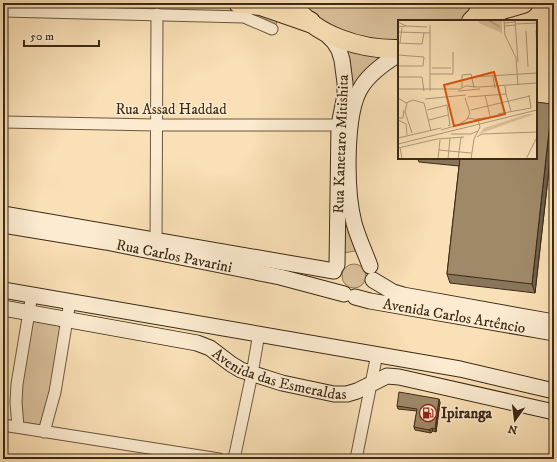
<svg xmlns="http://www.w3.org/2000/svg" width="557" height="462" font-family="'IM FELL DW Pica',serif">
  <rect width="100%" height="100%" fill="#fae0b6"/>
  <filter id="stains"><feTurbulence type="fractalNoise" baseFrequency=".005" numOctaves="4"/><feColorMatrix values="0 0 0 0 .2 0 0 0 0 .09 0 0 0 0 .02 0 0 0 .5 -.17"/></filter>
  <radialGradient id="worn" r=".72"><stop offset=".6" stop-color="#630" stop-opacity="0"/><stop offset="1" stop-color="#630" stop-opacity=".3"/></radialGradient>
  <path fill="#dac19b" stroke="#8b7658" d="M3,3H187L246,7L280,16L275,26L174,11L125,6L3,4Z
    M298,3H479L471,13L461,21H399V43L340,33Z
    M343,45L388,55L351,101V69L350,60Z
    M343,192L360,253L355,251L343,253Z
    M342 276a12 12 0 1 1 24 0a12 12 0 1 1-24 0Z
    M28,313L67,320L44,432L18,427Z"/>
  <g fill="none" stroke-linecap="round" stroke-linejoin="round">
    <g stroke="#6c583d" stroke-width="13">
      <path id="minor" d="M3,11L244,17L272,29
        M3,122L156,125H339
        M156,248L157,14
        M3,425L219,459
        M18,427L16,402L17,384L32,294
        M44,432L55,392L70,301
        M234,459L252,374L259,333
        M356,459L377,354"/>
    </g>
    <g stroke="#3c2a15" stroke-width="17">
      <g id="secondary">
        <path d="M324,32L334,42L339,50L342,60L345,83V95L339,125L337,265"/>
        <path d="M3,214L334,271"/>
        <path id="s1" d="M3,225L106,242L280,277L344,294"/>
        <path d="M370,266C365,252 358,238 354,223C346,192 344,112 362,86C371,72 386,62 399,54"/>
        <path d="M373,280L393,292L403,295L554,322"/>
        <path d="M3,290L460,369L554,391"/>
        <path id="s2" d="M355,297L370,301L554,333"/>
        <path id="s3" d="M3,308L197,343L210,348L231,364L241,370L282,383L334,394H347L357,391L387,376L399,377L554,412"/>
      </g>
    </g>
    <g stroke="#3c2a15" stroke-width="20">
      <path id="trunk" d="M293,3C313,36 363,50 399,49
        M471,21L476,16L484,3"/>
    </g>
    <g stroke="#3c2a15" stroke-width="22">
      <path id="motorway" d="M239,3L261,5L310,22
        M477,21L502,9L523,3"/>
    </g>
    <use href="#minor" stroke="#fcebd0" stroke-width="11"/>
    <use href="#secondary" stroke="#fcebd0" stroke-width="15"/>
    <use href="#trunk" stroke="#fae0b6" stroke-width="18"/>
    <use href="#motorway" stroke="#fae0b6" stroke-width="20"/>
  </g>
  <path fill="#89765a" stroke="#3c2a15" d="M554,109V125L535,293L450,283L447,274L459,166L419,162L417,158H536Z
    M440,402L436,432L433,431L431,433L415,430L414,427L417,411L398,409L397,406Z"/>
  <path fill="#6f604a" stroke="#3c2a15" d="M552,104L554,109V125L535,293L532,284Z
    M439,399L440,402L436,432L435,429Z
    M432,428L433,431L431,433L429,430Z"/>
  <path fill="#9f8969" stroke="#3c2a15" d="M536,102L552,104L532,284L447,274L460,158H536Z
    M399,392L439,399L435,429L432,428L429,430L414,427L417,409L397,406Z"/>
  <defs>
    <g id="fuel-ring" transform="scale(0.9)"><circle r="9.5" fill="#fcebd0" stroke="#8f2418" stroke-width="1.5"/><path d="M-5.5-6h7V0h2V4h1.3V-2.5L3-4.5l.8-.8L6-3V5H2.5V1h-1V6h-7ZM-4.2-4.7v3.2H.2V-4.7Z" fill="#8f2418"/></g>
  </defs>
  <g fill-rule="evenodd">
    <use href="#fuel-ring" x="428" y="413"/>
  </g>
  <g text-anchor="middle" dominant-baseline="central" stroke-width="3" stroke-linejoin="round" paint-order="stroke">
    <g font-size="15" fill="#3c2a15" stroke="#fcebd0">
      <text x="171" y="109">Rua Assad Haddad</text>
      <text transform="translate(341 144) rotate(-88)">Rua Kanetaro Mitishita</text>
      <text stroke="none"><textPath href="#s1" startOffset="174">Rua Carlos Pavarini</textPath></text>
      <text stroke="none"><textPath href="#s2" startOffset="101">Avenida Carlos Artêncio</textPath></text>
      <text stroke="none"><textPath href="#s3" startOffset="287">Avenida das Esmeraldas</textPath></text>
    </g>
    <g font-size="15" font-weight="bold" fill="#3c2a15" stroke="#fcebd0" text-anchor="start">
      <text x="441" y="413">Ipiranga</text>
    </g>
  </g>
  <g transform="translate(398 20)">
    <rect width="139" height="139" fill="#fae0b6"/>
    <path d="M80,0H104V13L81,3ZM130,94H136L81,114L86,108Z" fill="#dac19b"/>
    <path fill="none" stroke="#b9a27f" stroke-width="2" d="M90,0L102,7"/>
    <path fill="none" stroke="#ae9776" stroke-width="1" d="M106,0L107,15L118,38L120,65M117,0L120,42M0,2L8,6L0,7M106,3L118,2M118,4L139,3M32,5V71M8,6L29,7M106,6L118,5M128,11L130,47M138,11L139,26M0,12L32,13M0,23L24,24L26,13M2,23L4,8M0,35L26,37L25,46H0M34,48H53M32,54H55V32M95,56L97,68M0,57H24L26,71M75,57L139,53M64,68V55L73,54L76,68M0,69H62L68,66L81,67L139,63M60,71L82,69M108,74L113,91M87,75L92,96M70,77L108,74L107,66M0,78L8,83L15,80L26,83M67,78L72,93L69,99M27,79L68,75M9,83L7,92L14,113M26,83L33,111M29,90L49,85L52,105L50,106M73,90L132,76M100,94L133,88L131,75M0,98H5L6,90M78,99L102,96M0,100L8,104L9,115M31,100L50,95M43,110L60,105L71,98L80,100L82,107L76,119L73,139M53,114H73L80,111M79,117L84,114L139,112M0,118L43,108M0,124L139,90M2,127L4,139M0,128L39,119L66,117M41,130L73,133M40,139L42,120M50,139L52,118M60,139L63,117M128,139L139,117"/>
    <path fill="#d7540d" fill-opacity="0.15" stroke="#d7540d" stroke-width="2" d="M96,52L107,94L56,106L46,65Z"/>
    <rect width="139" height="139" fill="none" stroke="#3c2a15" stroke-width="2"/>
  </g>
  <rect width="557" height="462" fill="none" stroke="#fae0b6" stroke-width="16"/>
  <rect x="4" y="4" width="549" height="454" fill="none" stroke="#3c2a15" stroke-width="2"/>
  <rect x="8" y="8" width="541" height="446" fill="none" stroke="#3c2a15"/>
  <g transform="translate(515 420) rotate(194)" stroke="#fcebd0" stroke-width="3" paint-order="stroke">
  <path d="M0-3L7 15L0 10L-7 15Z" fill="#3c2a15"/>
  <text y="-6" font-size="11" font-weight="bold" text-anchor="middle" fill="#3c2a15">N</text>
  </g>
  <path d="M24 40v6h75v-6" fill="none" stroke="#3c2a15" stroke-width="2"/>
  <text x="30" y="40" font-size="12" fill="#3c2a15" stroke="#fcebd0" stroke-width="3" paint-order="stroke">50 m</text>
  <rect width="100%" height="100%" filter="url(#stains)"/>
  <rect width="100%" height="100%" fill="url(#worn)"/>
</svg>
